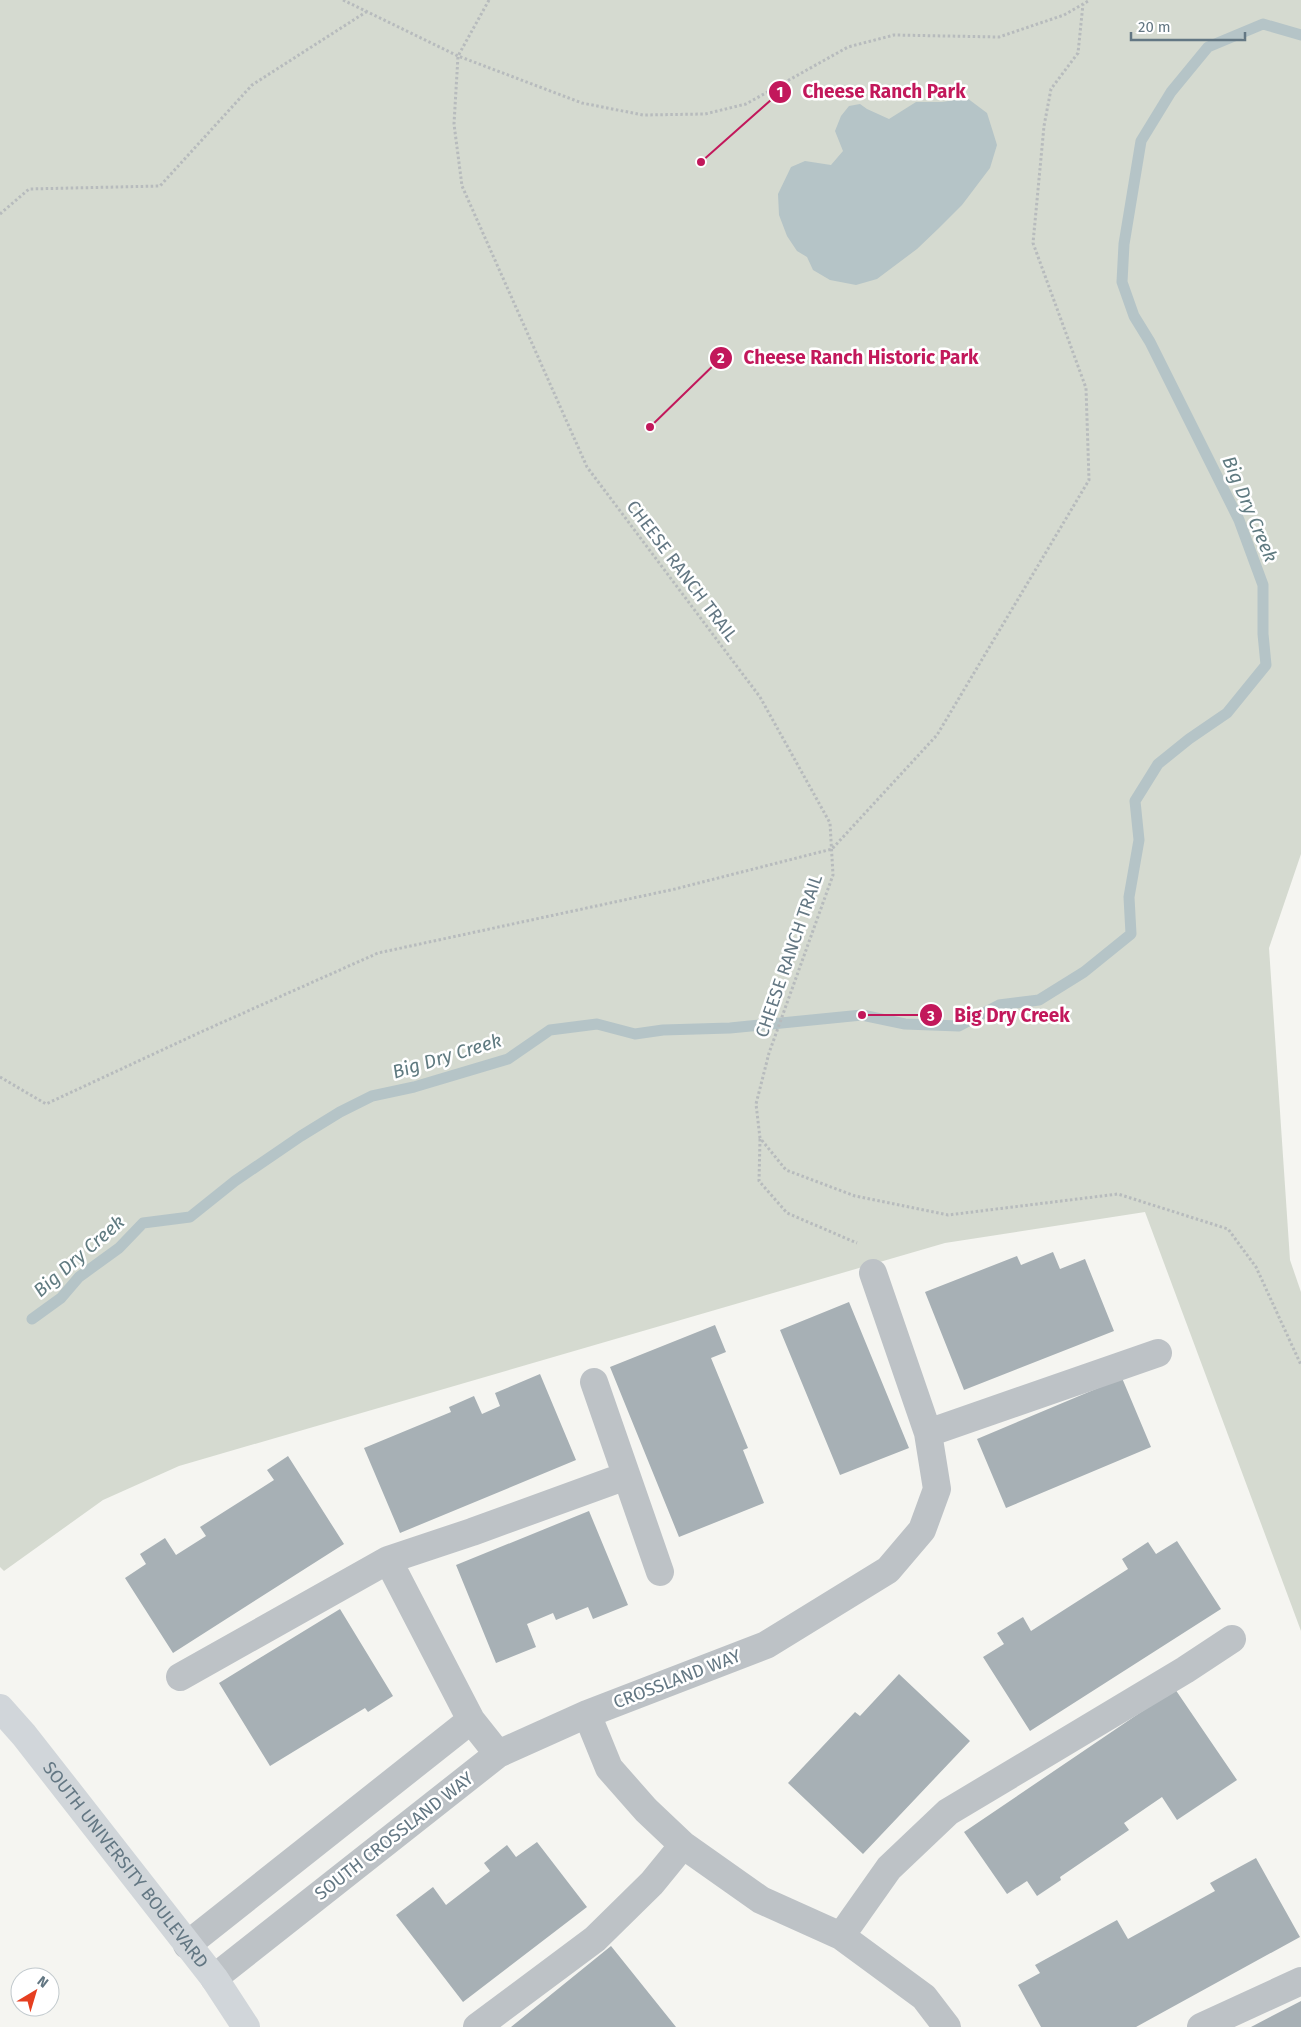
<svg xmlns="http://www.w3.org/2000/svg" width="1301" height="2027" font-family="'Fira Sans',sans-serif">
  <rect width="100%" height="100%" fill="#f5f5f1"/>
  <path fill="#d5dad0" d="M0,0H1301V854L1269,948L1290,1260L1301,1292V1631L1145,1212L945,1243L179,1466L103,1500L4,1571L0,1567Z"/>
  <path fill="#b5c4c7" d="M967,98L987,113L993,132L997,145L990,168L962,205L939,228L917,249L877,279L856,285L830,280L813,270L807,257L797,251L787,236L779,215L778,194L791,167L805,161L831,165L843,151L835,131L841,116L849,106L860,104L867,109L889,119L916,102H942Z"/>
  <g fill="none" stroke-linecap="round" stroke-linejoin="round">
    <path stroke="#b5c4c7" stroke-width="11" d="M32,1319L61,1298L79,1277L119,1248L143,1223L190,1217L235,1181L301,1136L340,1112L372,1096L414,1087L508,1059L550,1030L597,1024L635,1034L663,1030L730,1028L862,1015L905,1024L959,1026L999,1005L1039,1000L1084,972L1131,934L1129,897L1139,840L1135,801L1158,764L1189,739L1227,713L1266,665L1263,634V585L1239,520L1150,342L1134,316L1122,282L1124,244L1141,141L1171,92L1208,47L1263,24L1301,35"/>
  </g>
  <path fill="#a7b0b5" d="M1053,1252L1060,1269L1085,1259L1114,1331L964,1390L925,1292L1017,1256L1021,1265Z
    M849,1302L909,1448L840,1475L780,1330Z
    M715,1325L726,1352L711,1358L748,1448L743,1450L764,1503L679,1537L610,1367Z
    M540,1374L576,1460L400,1533L364,1448L451,1412L449,1407L474,1396L482,1414L500,1406L495,1393Z
    M1122,1378L1151,1447L1006,1508L977,1439Z
    M288,1456L344,1544L173,1653L125,1578L146,1564L140,1554L165,1538L176,1555L206,1536L200,1527L274,1480L267,1470Z
    M589,1511L628,1605L593,1619L588,1607L556,1620L553,1613L527,1624L536,1647L496,1663L456,1565Z
    M1177,1541L1221,1609L1030,1731L983,1657L1004,1644L997,1633L1023,1617L1031,1631L1128,1569L1122,1559L1148,1542L1156,1554Z
    M340,1609L393,1696L368,1712L365,1708L270,1766L219,1683Z
    M899,1674L970,1741L863,1854L788,1783L855,1712L860,1716Z
    M1175,1689L1237,1780L1177,1820L1162,1797L1124,1823L1129,1830L1060,1877L1061,1880L1037,1896L1027,1881L1007,1894L964,1832Z
    M537,1842L587,1907L463,2002L396,1915L433,1887L446,1905L490,1871L484,1863L507,1845L516,1857Z
    M1256,1858L1300,1937L1136,2027H1041L1018,1985L1040,1973L1035,1965L1117,1920L1128,1939L1215,1891L1210,1883Z
    M611,1946L676,2027H511Z
    M1301,2001V2027H1251Z"/>
  <g fill="none" stroke-linecap="round" stroke-linejoin="round">
    <path stroke="#b7bbbd" stroke-width="3" stroke-dasharray="2.5 2.5" stroke-linecap="butt" d="M343,0L458,56L582,103L643,115L705,114L746,104L848,47L894,35L999,37L1064,15L1090,0
      M489,0L458,56L454,124L462,186L587,467L760,697L830,823L833,875L769,1053L756,1104L760,1138L786,1170L855,1196L948,1215L1118,1194L1228,1229L1256,1267L1301,1365
      M0,214L29,189L160,186L252,85L366,12
      M0,1077L46,1104L203,1031L378,953L675,889L832,849L937,735L1089,480L1086,388L1033,243L1044,126L1051,89L1078,53L1083,4
      M760,1139L759,1181L787,1213L857,1243"/>
    <path stroke="#bdc2c6" stroke-width="28" d="M594,1382L660,1572
      M928,1433L1158,1353
      M388,1560L472,1532L626,1476
      M180,1677L388,1560L471,1720L498,1754
      M587,1714L609,1768L646,1810L683,1845L761,1900L841,1936L924,1997L947,2027
      M841,1936L889,1868L948,1812L1185,1670L1232,1639
      M187,1945L471,1720
      M214,1978L498,1754L587,1714L766,1645L888,1570L922,1530L937,1489L928,1433L873,1273
      M477,2027L595,1939L652,1883L683,1845
      M1201,2027L1301,1981"/>
    <path stroke="#d1d6da" stroke-width="28" id="s1" d="M0,1708L24,1735L214,1978L246,2027"/>
  </g>
  <g text-anchor="middle" dominant-baseline="central" stroke-width="5" stroke-linejoin="round" paint-order="stroke">
    <g font-size="18" fill="#637783" stroke="#fff">
      <text transform="translate(682 571) rotate(53)">CHEESE RANCH TRAIL</text>
      <text transform="translate(789 956) rotate(-71)">CHEESE RANCH TRAIL</text>
      <text transform="translate(677 1679) rotate(-21)">CROSSLAND WAY</text>
      <text transform="translate(394 1836) rotate(-38)">SOUTH CROSSLAND WAY</text>
      <text stroke="none"><textPath href="#s1" startOffset="201">SOUTH UNIVERSITY BOULEVARD</textPath></text>
    </g>
    <g font-size="19" font-style="italic" fill="#5f7a80" stroke="#fff">
      <text transform="translate(1250 509) rotate(67)">Big Dry Creek</text>
      <text transform="translate(447 1056) rotate(-17)">Big Dry Creek</text>
      <text transform="translate(79 1256) rotate(-41)">Big Dry Creek</text>
    </g>
  </g>
  <path fill="none" stroke="#c2185b" stroke-width="2" d="M701 162L780 92M650 427L721 358M862 1015L931 1015"/>
  <g fill="#c2185b" stroke="#fff" stroke-width="2">
    <circle cx="701" cy="162" r="5"/>
    <circle cx="650" cy="427" r="5"/>
    <circle cx="862" cy="1015" r="5"/>
    <circle cx="780" cy="92" r="12"/>
    <circle cx="721" cy="358" r="12"/>
    <circle cx="931" cy="1015" r="12"/>
  </g>
  <g font-size="15" text-anchor="middle" font-weight="bold" fill="#fff">
    <text x="780" y="97">1</text>
    <text x="721" y="363">2</text>
    <text x="931" y="1021">3</text>
  </g>
  <g font-size="19" text-anchor="middle" font-weight="bold" fill="#c2185b" stroke="#fff" stroke-width="5" stroke-linejoin="round" paint-order="stroke">
    <text x="884" y="98">Cheese Ranch Park</text>
    <text x="861" y="364">Cheese Ranch Historic Park</text>
    <text x="1012" y="1022">Big Dry Creek</text>
  </g>
  <g transform="translate(35 1992) rotate(38)"><circle r="24" fill="#ffffff" stroke="#c1c9cd"/>
  <path d="M0-4L9 19L0 12L-9 19Z" fill="#e63f20"/>
  <text y="-8" font-size="14" font-weight="bold" text-anchor="middle" fill="#637783">N</text>
  </g>
  <path d="M1131 32v8h114v-8" fill="none" stroke="#637783" stroke-width="2.5"/>
  <text x="1138" y="32" font-size="15" fill="#637783" stroke="#ffffff" stroke-width="4" paint-order="stroke">20 m</text>
</svg>
